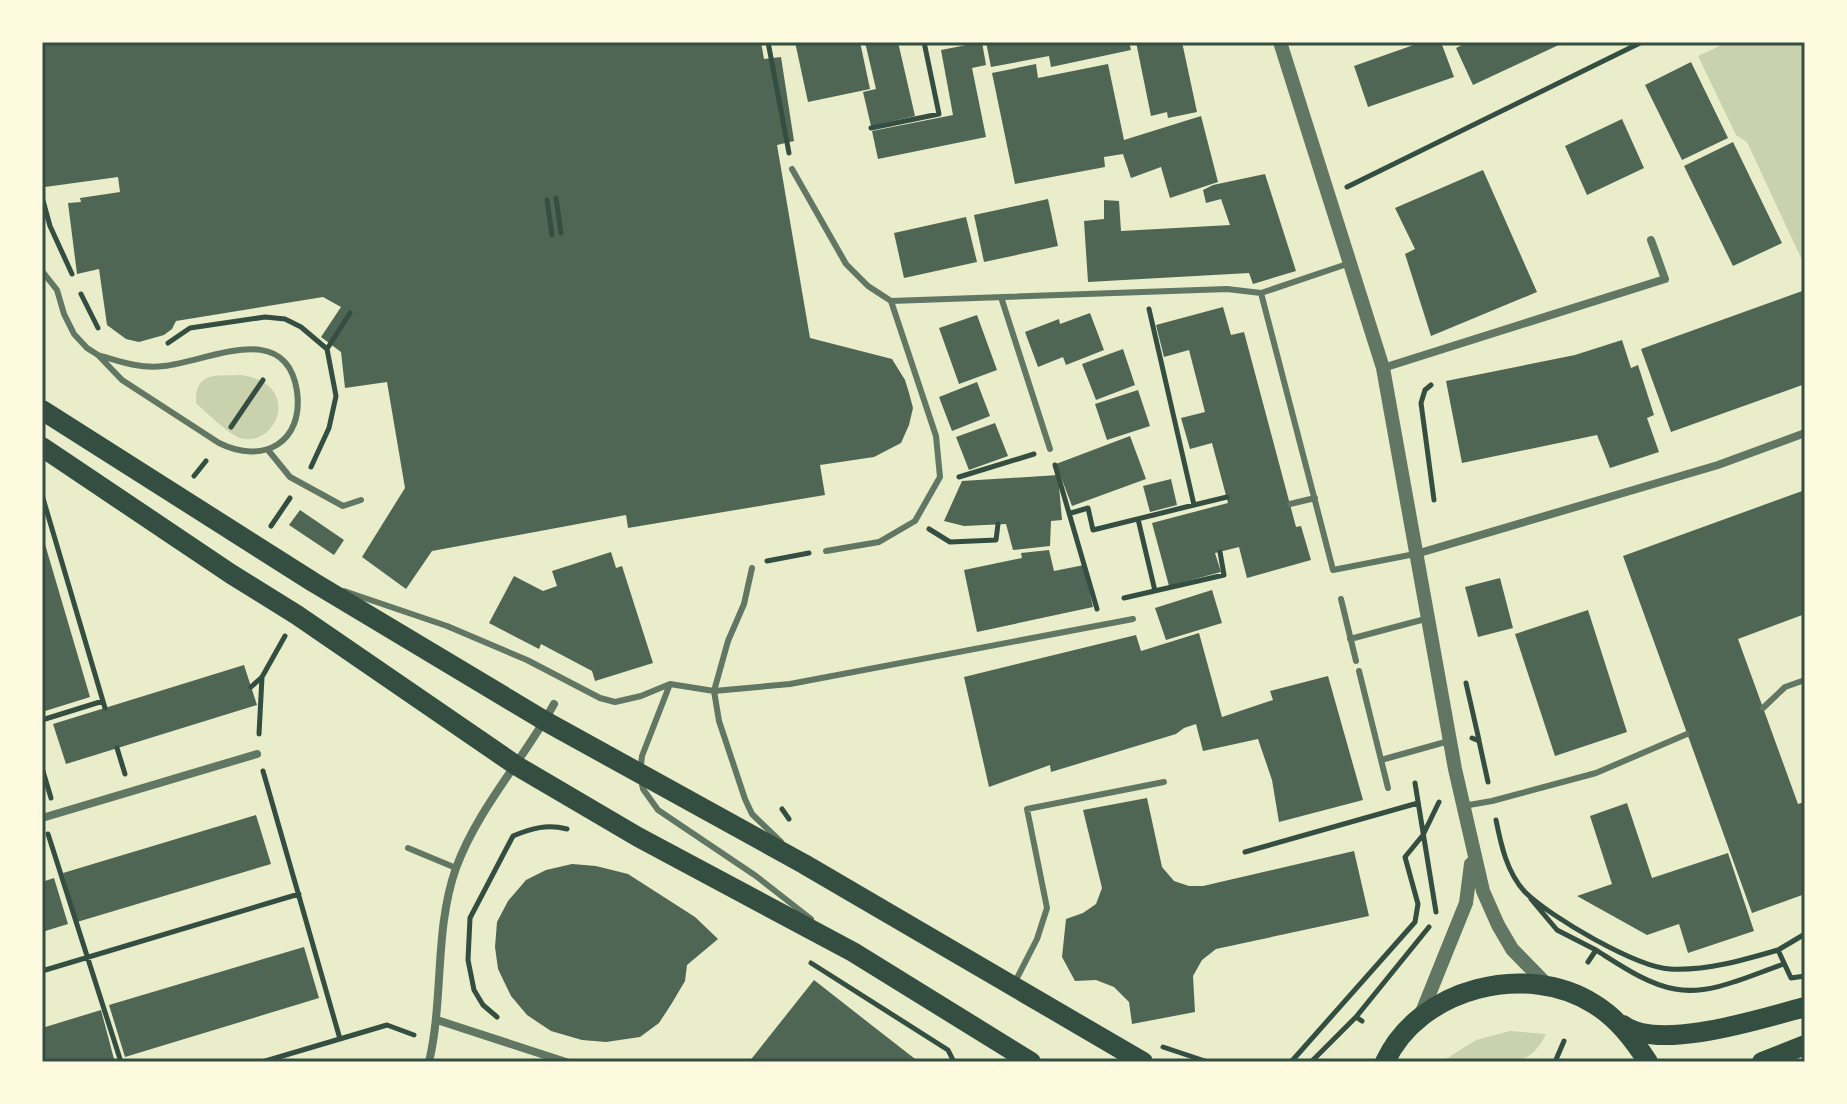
<svg xmlns="http://www.w3.org/2000/svg" width="1847" height="1104" font-family="Raleway,sans-serif">
  <rect width="100%" height="100%" fill="#e9edc9"/>
  <path fill="#cad2ad" d="M1728,42H1805V257L1801,258L1747,142L1736,135L1698,56Z
    M241,375C304,384 276,449 240,438C228,434 206,412 196,403C195,371 215,376 241,375Z
    M1510,1031L1546,1034C1542,1042 1538,1049 1530,1055C1515,1066 1465,1065 1446,1059L1476,1040Z"/>
  <path fill="#4f6655" d="M42,42H761L764,59L781,57L794,141L777,145L810,338L892,359L905,380L909,393L913,408L909,425L901,443L874,457L820,465L825,495L628,528L626,515L432,551L406,589L362,557L405,488L387,382L345,388L341,352L321,337L341,307L323,297L176,321L172,329L164,335L139,342L126,339L107,325L99,269L77,274L68,203L81,202L80,198L120,192L118,177L45,187L42,167Z
    M795,42H860L870,89L808,102Z
    M865,42H898L915,116L871,126L863,92L876,89Z
    M982,42L986,65L972,68L986,137L878,159L872,131L953,115L941,50Z
    M986,42H1129L1131,50L1051,67L1049,56L991,67Z
    M1136,42H1182L1197,112L1168,118L1167,112L1151,116Z
    M1422,42H1441L1454,77L1368,107L1354,66Z
    M1468,42H1565L1473,85L1456,48Z
    M1691,62L1728,138L1682,160L1645,85Z
    M1036,64L1038,78L1108,64L1124,140L1201,116L1218,182L1170,198L1161,167L1131,178L1123,154L1104,157L1105,167L1015,184L992,73Z
    M1622,119L1644,168L1587,195L1565,146Z
    M1733,142L1782,243L1733,266L1684,166Z
    M1483,170L1537,292L1431,336L1405,254L1415,249L1395,208Z
    M1265,174L1296,271L1253,284L1249,273L1088,282L1084,221L1104,219V200L1119,201L1121,231L1230,225L1221,199L1206,203L1203,190L1213,185Z
    M1048,199L1058,246L984,262L974,215Z
    M966,217L977,262L904,278L894,233Z
    M1805,290V384L1671,432L1641,349Z
    M1223,307L1231,335L1244,332L1296,527L1301,526L1311,560L1247,578L1239,547L1215,553L1221,572L1169,586L1152,523L1228,503L1212,443L1190,449L1181,418L1205,412L1189,350L1164,357L1156,325Z
    M1090,313L1104,350L1066,365L1063,357L1038,367L1025,332L1059,319L1060,324Z
    M977,315L997,370L959,384L939,328Z
    M1622,340L1631,368L1638,365L1654,415L1647,418L1659,452L1610,468L1597,435L1462,463L1446,381L1575,355Z
    M1123,349L1135,385L1096,400L1082,364Z
    M977,382L990,416L952,431L939,397Z
    M1138,390L1150,426L1107,440L1095,404Z
    M995,423L1008,456L969,470L956,437Z
    M1130,436L1146,479L1072,506L1056,464Z
    M1058,475L1062,520L1051,521L1050,546L1013,550L1006,524L964,526L944,521L962,481Z
    M1171,479L1177,505L1150,512L1143,486Z
    M1805,490V614L1738,639L1798,804L1805,802V894L1752,913L1623,556Z
    M300,510L344,540L334,555L289,525Z
    M42,534L90,697L42,712Z
    M1049,550L1054,571L1084,565L1093,607L977,632L964,570L1022,558L1021,553Z
    M611,552L616,568L622,566L653,663L595,681L592,671L541,644L539,649L489,623L514,576L543,591L557,586L552,571Z
    M1500,578L1513,628L1478,637L1465,587Z
    M1212,590L1222,623L1166,640L1155,608Z
    M1588,610L1627,732L1555,756L1515,634Z
    M1199,633L1222,717L1273,700L1270,691L1328,676L1363,800L1279,822L1272,780L1258,739L1203,751L1196,724L1184,728L1176,734L1051,772L1050,765L989,787L964,677L1136,635L1141,651Z
    M244,665L257,705L66,764L53,724Z
    M1147,798L1162,867L1174,881L1189,886H1203L1354,851L1369,916L1216,949L1202,960L1193,976L1195,1012L1132,1024L1129,1002L1114,987L1096,980L1075,981L1062,957L1066,919L1083,913L1096,904L1102,888L1083,810Z
    M1627,803L1652,878L1728,853L1754,931L1688,953L1679,924L1647,935L1577,896L1612,884L1590,816Z
    M256,815L271,864L77,922L63,873Z
    M572,864L596,866L628,874L695,917L718,939L687,965L685,981L672,1003L659,1023L640,1037L606,1042L582,1040L551,1031L527,1015L511,996L498,969L495,947L497,922L508,901L526,880L546,870Z
    M54,878L68,924L42,932V882Z
    M304,947L319,998L125,1057L109,1005Z
    M814,980L874,1027L919,1062H749Z
    M101,1010L114,1059L103,1062H42V1028Z"/>
  <g fill="none" stroke-linecap="round" stroke-linejoin="round">
    <path stroke="#344e41" stroke-width="5" d="M768,42L789,153
      M871,128L939,114L924,42
      M1347,187L1642,42
      M42,197L50,226L72,274
      M556,198L561,233
      M547,200L552,235
      M81,294L98,328
      M1149,309L1194,505L1227,497
      M168,343L190,328L265,317L285,319L301,327L327,349L336,396L329,428L311,467
      M327,349L350,313
      M1431,385L1425,390L1421,403L1434,500
      M231,427L263,380
      M1055,465L1097,609
      M194,476L206,461
      M959,477L1034,454
      M42,495L105,708
      M1071,513L1088,508L1093,530L1194,505
      M1138,519L1155,591
      M271,526L290,498
      M929,529L950,542L996,540L998,524
      M767,561L809,553
      M1124,598L1224,575L1220,552
      M262,677L285,636
      M1466,683L1479,740
      M251,687L262,677L259,734
      M42,720L103,701
      M1472,738L1479,741L1488,782
      M117,748L125,774
      M42,768L51,798
      M263,771L340,1039
      M1415,783L1436,912
      M782,809L789,819
      M1496,820C1501,845 1507,873 1525,892C1550,917 1636,967 1670,969C1706,971 1744,960 1778,950
      M48,834L121,1062
      M1245,852L1418,803
      M1531,899L1557,930L1596,950
      M1805,934L1778,950L1791,978L1805,976
      M1588,962L1596,950C1620,965 1647,984 1675,989C1710,996 1751,975 1784,964
      M811,963L948,1050L954,1062
      M42,971L299,894
      M497,1017L483,1005L474,990L468,960L470,918L513,836C532,828 547,824 567,829
      M1362,1021L1356,1017L1429,927
      M1163,1047L1208,1062
      M262,1062L387,1025L414,1035
      M1291,1062L1415,922L1418,904L1405,857L1423,835L1439,802
      M1311,1062L1356,1017
      M1555,1062L1564,1041"/>
    <path stroke="#617663" stroke-width="6" d="M792,169L846,264L868,286L891,301L1227,289L1261,293L1350,263
      M42,271L57,290L64,314L74,334L87,348L98,355L122,380L219,443C263,465 304,443 297,391C286,319 209,361 164,366C141,369 121,362 98,355
      M1261,293L1333,570L1415,554
      M1001,297L1050,449
      M268,450L290,477L343,506L361,500
      M1290,504L1315,498
      M826,551L879,542L915,521L940,477L936,436L891,301
      M752,568L744,604L728,641L714,691L719,721L745,799L752,814L781,842
      M344,591L447,626L527,660L600,698L615,702L641,696L670,684L714,691L790,684L1133,619
      M1341,599L1356,661
      M1350,639L1429,618
      M1359,671L1388,788
      M670,684L642,756L640,774L643,789L658,810L756,876L811,919
      M1763,708L1785,687L1805,680
      M1381,760L1449,741
      M1463,806L1492,801L1596,773L1687,734
      M408,848L456,868
      M1014,984L1037,939L1047,908L1027,809L1164,782"/>
    <path stroke="#617663" stroke-width="8" d="M1383,368L1665,279L1651,240
      M1416,554L1718,465L1805,433
      M42,818L257,754
      M437,1020L566,1062
      M429,1062C444,998 434,930 456,868C478,808 524,759 554,704"/>
    <path stroke="#617663" stroke-width="14" d="M1280,42L1383,368L1455,769L1483,891L1498,925L1512,949L1548,986
      M1420,1017L1466,903L1471,864"/>
    <path stroke="#344e41" stroke-width="20" d="M42,410L313,582L545,721L804,864L1143,1062
      M42,447L231,574L297,615L517,766L638,837L853,952L1031,1062
      M1623,1025C1659,1052 1764,1018 1805,1007
      M1385,1062C1419,988 1526,961 1594,1004C1617,1018 1633,1039 1648,1062
      M1762,1062L1805,1045"/>
  </g>
  <rect width="1847" height="1104" fill="none" stroke="#fefae0" stroke-width="88"/>
  <rect x="44" y="44" width="1759" height="1016" fill="none" stroke="#344e41" stroke-width="3"/>
</svg>
